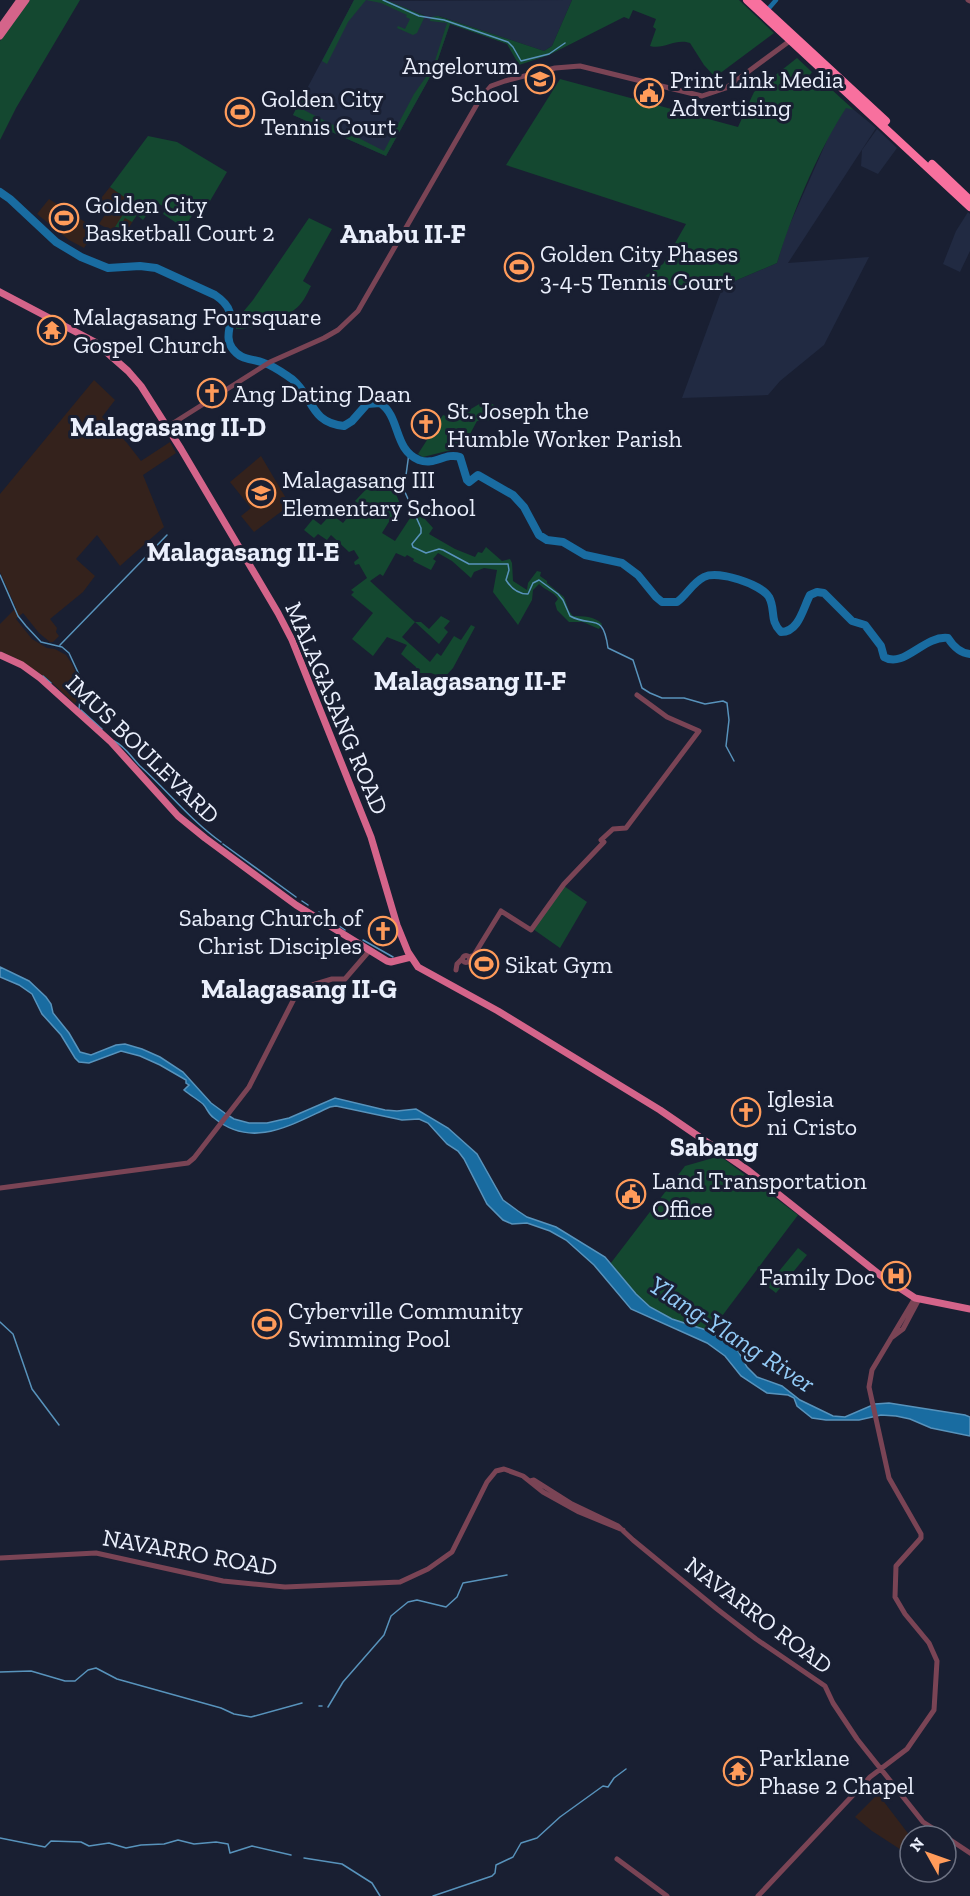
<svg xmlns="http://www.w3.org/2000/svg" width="970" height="1896" font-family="'Zilla Slab',serif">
  <rect width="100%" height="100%" fill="#191f32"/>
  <path fill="#212a42" d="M354,0H377L417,16L424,15L386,1L572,0L552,46L544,51L439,16L430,21H443L450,24L435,68L386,156L293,115Z
    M846,107L854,110L876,128L788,263L869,257L824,345L780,381L768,395L682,398L723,286L777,263L786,233L832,129Z
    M877,129L897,148L878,174L861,166L862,150Z
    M968,212L970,214V251L960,272L943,264L956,231Z"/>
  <path fill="#34221c" d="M110,187L141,208L123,237L99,224L108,210L98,202Z
    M49,199L96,229L84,248L69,240L37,214Z
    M94,380L115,400L102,417L127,443L141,461L170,442L176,453L143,475L164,527L120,566L97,535L76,559L95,576L83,592L50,619L57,628L56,632L59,636L53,642H50L39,633L23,613L16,619L32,639L47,648L55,649L66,655L72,664L79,681V695L75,704L48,679L19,660L0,651V624L16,608L0,572V494Z
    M261,456L290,505L254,532L241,516L251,508L230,482Z
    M878,1794L910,1836L909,1855L872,1831L855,1817Z"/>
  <path fill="#144830" d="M30,0H80L16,108L0,140V41Z
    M354,0H386L425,16L417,33L413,35L397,28L398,26L405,29L410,19L406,17L407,15L381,3L366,0L348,22L327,64L322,61Z
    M572,0H739L774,33L715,77L704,65L690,43C675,38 664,50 650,46L656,29L653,27L656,19L633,10L629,19L624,17L549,55L519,65L507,44L450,24L435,68L386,156L293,115L301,99L306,102L302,109L384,151L414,94L433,67L447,23L430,21L431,17L438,16L544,51L552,46Z
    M797,58L812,72L809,76L816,83L820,79L854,110L846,108C818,151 792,214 777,263L723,286L654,285L629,287L663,264L686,224L506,165L560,79L738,127L754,92Z
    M148,136L177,142L227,172L200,218L193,214L184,228L163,214L166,208L156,202L143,220L137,215L132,222L125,218L118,229L115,227L127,208L125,206L126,203L138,211L140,208L110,187Z
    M309,218L332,229L303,281L311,286C307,294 302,305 294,310C278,321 255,329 236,329V323L248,320L243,312L253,300Z
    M486,400L508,414L503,419L477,421L463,447L423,457L418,454L443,415L454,419Z
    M390,479L400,504L382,533L395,541L416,509L433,528L429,534L455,549L475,557L478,552L482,553L486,547L502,561L510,559L512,563L513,581L527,590L528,583L537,571L541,572L540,576L547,581V583L564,597L569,611L573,616C582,616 595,616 602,624L599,629L583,622H569L557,610L555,603L558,599C554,592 545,590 539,584L533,590L532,600L518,625L493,592L497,570L484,568L474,572L471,578L452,561L438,553L433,559L436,561L431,570L413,561L414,559L407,555L405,557L396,553L383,576L380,574L370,581L415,622H421L429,629L441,616L450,621L444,628L448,632L439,644L415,622L402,637L430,662L437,653L441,656L454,636L461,640L471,625L475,627L453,668L444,678L431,673H418L416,667L401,654L407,645L387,637L373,656L352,639L373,613L351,595L354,592L351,590L367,578L359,564L355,565L354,562L359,558L354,550L349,552L331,535L327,540L318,534L314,538L304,530L313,519L321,525L331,514L343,523L359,504L355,501L371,484Z
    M564,886L587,902L560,948L533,929Z
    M720,1156L798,1215L707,1336L643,1311L604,1272L685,1166Z
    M798,1248L807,1255L776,1293L767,1286Z"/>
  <path fill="#196ca1" stroke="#5893bc" stroke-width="1.5" d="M0,967L29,981L46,997L51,1004L53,1013L69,1033L80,1052L91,1055L116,1045L125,1044L142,1049L160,1057L183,1072L211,1103L226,1114L234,1119L249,1123H267L289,1118L335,1098L385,1110L397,1111L416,1109L448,1128L477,1154L503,1200L518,1211L527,1217L556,1227L605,1257L636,1294L650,1307L672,1319L706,1330L728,1342L737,1349L747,1367L757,1377L782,1386L800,1400L833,1416L845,1417L875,1404L889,1403L965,1415L970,1417V1436L931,1428L910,1419L896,1416L881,1415L859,1420H826L812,1418L797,1406L794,1398L788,1395L767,1393L741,1376L725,1356L707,1343L631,1309L594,1265L566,1240L550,1231L527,1223L512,1224L503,1220L487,1204L464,1159L458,1151L447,1144L428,1123L419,1119L402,1120L336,1106L330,1107C292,1124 253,1150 214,1118C208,1114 207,1108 203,1104C197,1099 190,1095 184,1090L189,1085L186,1083V1080L160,1065L140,1056L121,1051L89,1063L79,1062L75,1058L61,1035L42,1014L32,994L19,985L0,977Z"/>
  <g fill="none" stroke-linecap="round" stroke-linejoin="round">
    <path stroke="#5893bc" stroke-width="1.5" d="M383,0L419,16L444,20L508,42L513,47L521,61L549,54L565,43
      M409,453L404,490L421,528V533L412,544L413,547L426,553L439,549L443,550L469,564H508L509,570L506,580C511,588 518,594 528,594L533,583L539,580L558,594L563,600L570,616C592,628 603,611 608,648L633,660L642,688L650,693L662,698H684L705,704L723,701L727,703L729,720L726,746L734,761
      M0,575L18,616L26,626L41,642L62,647L69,653L82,681L79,709
      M60,645L167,535
      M43,676L51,683
      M81,710L102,729
      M114,741C126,747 131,757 140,766C168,791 190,820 221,842
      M223,844L296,897
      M302,901L308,905
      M319,912L345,930
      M363,940L393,957
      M0,1322L13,1334L32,1389L59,1425
      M0,1672L31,1671L65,1681H75L88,1670L96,1668L117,1679L221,1708L234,1714L251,1717L302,1703
      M319,1706H322
      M328,1707L343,1682L384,1635L391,1616L397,1611L408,1602L417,1600L446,1607L457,1597L463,1583L507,1575
      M0,1838L45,1847L51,1841L81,1842L89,1846L109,1843L126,1848L141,1845L164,1844L178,1840L194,1844L216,1842L228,1844L230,1853L252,1846L291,1855
      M304,1858L342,1864L372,1883L380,1896
      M433,1896L492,1876L495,1873L496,1865L513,1857L521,1843L537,1838L560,1817L603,1786L608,1787L614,1778L626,1769"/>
    <path stroke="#196ca1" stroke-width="4.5" d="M770,7L776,0"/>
    <path stroke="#196ca1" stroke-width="8" d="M0,192L10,199L56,242L81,257L108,268L140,266L156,268L215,295C245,315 220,330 232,348C241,361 251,358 264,363C274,366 283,373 292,379C314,397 309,422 344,426L352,421L367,404L380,403C401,417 393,449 419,460C435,466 445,452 460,457L467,480L469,482L478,475L513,495L524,507L539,535L547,540L563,542L585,555L622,563L638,575L656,597L662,602H677C687,595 692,583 704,577C718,570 761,584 769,597C776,610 769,620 781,632C799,632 803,608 810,595L817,592L824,593L852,621L865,625L881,646L884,657C904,669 924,635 948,638C953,646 960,653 970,654"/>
    <path stroke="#7a4455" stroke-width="5" d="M968,0L970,1
      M167,427L270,362L324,338L338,330L358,311L480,99L491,86L505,81L555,68L580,66L702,96L726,88L791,40
      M601,840L613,829L626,828L699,731L667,717L637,695
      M462.5 959a3.5 3.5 0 1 1 7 0a3.5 3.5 0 1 1-7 0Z
      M469,957L474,955L501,911L531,930L564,884L604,842
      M456,970L457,964L463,958
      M0,1188L188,1163L194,1158L249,1087L299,989L332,979H345L370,950
      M891,1338L903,1329L919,1299
      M530,1481L534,1480L572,1504L618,1526L633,1540L717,1609L756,1639L825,1686L833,1703L857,1739L923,1822L945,1836
      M0,1558L96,1553L223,1581L285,1587L400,1582L428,1569L452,1552L487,1482L496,1471L504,1469L523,1476L543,1492L579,1512L623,1530
      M946,1837L970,1853
      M617,1859L667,1896
      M758,1896L870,1777L907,1749L934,1710L937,1661L929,1643L905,1614L895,1597L896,1566L921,1538V1534L889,1478L869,1387L872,1370L915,1298"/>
    <path stroke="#d4648a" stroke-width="7" d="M0,28L20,0
      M0,36L26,0
      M0,292L95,342L128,371L141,386L181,449L278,613L292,640L371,837L397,925L408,952L418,967L498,1011L660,1110L749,1171L880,1275L915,1298L970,1309
      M0,655L22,665L40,678L111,742L178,816L205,838L296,905L387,961L391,962L411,957"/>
    <path stroke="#f8709e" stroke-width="8" d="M747,0L970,207
      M755,0L886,121
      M932,164L970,200"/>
  </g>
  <defs>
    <g id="school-ring" transform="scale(1.5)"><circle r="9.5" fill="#191f32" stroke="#ff9b5a" stroke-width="1.5"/><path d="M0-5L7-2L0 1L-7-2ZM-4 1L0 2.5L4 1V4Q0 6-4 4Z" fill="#ff9b5a"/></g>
    <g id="civic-ring" transform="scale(1.5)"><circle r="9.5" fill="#191f32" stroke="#ff9b5a" stroke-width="1.5"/><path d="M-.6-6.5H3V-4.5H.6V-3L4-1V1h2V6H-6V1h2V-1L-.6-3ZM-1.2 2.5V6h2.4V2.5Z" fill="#ff9b5a"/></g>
    <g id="stadium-ring" transform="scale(1.5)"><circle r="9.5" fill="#191f32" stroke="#ff9b5a" stroke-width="1.5"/><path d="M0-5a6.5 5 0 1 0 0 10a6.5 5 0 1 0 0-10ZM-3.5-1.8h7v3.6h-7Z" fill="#ff9b5a"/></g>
    <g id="temple-ring" transform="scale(1.5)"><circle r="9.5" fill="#191f32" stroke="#ff9b5a" stroke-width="1.5"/><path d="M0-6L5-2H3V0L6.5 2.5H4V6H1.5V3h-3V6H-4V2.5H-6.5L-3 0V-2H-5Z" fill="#ff9b5a"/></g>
    <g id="church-ring" transform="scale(1.5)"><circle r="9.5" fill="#191f32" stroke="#ff9b5a" stroke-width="1.5"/><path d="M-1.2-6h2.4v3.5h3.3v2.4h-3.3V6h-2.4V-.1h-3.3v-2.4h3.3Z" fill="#ff9b5a"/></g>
    <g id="hospital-ring" transform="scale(1.5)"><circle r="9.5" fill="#191f32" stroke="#ff9b5a" stroke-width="1.5"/><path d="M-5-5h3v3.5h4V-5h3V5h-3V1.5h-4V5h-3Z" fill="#ff9b5a"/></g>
  </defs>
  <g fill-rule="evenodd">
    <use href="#school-ring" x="540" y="79"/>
    <use href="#civic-ring" x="649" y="93"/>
    <use href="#stadium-ring" x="240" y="112"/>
    <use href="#stadium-ring" x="64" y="218"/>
    <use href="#stadium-ring" x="519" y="267"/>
    <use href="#temple-ring" x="52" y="330"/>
    <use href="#church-ring" x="212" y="393"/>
    <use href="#church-ring" x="426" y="424"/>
    <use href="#school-ring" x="261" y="493"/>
    <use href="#church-ring" x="383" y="931"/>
    <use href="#stadium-ring" x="484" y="964"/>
    <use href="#church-ring" x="746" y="1112"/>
    <use href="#civic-ring" x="631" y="1194"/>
    <use href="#hospital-ring" x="896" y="1276"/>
    <use href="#stadium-ring" x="267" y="1324"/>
    <use href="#temple-ring" x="738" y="1771"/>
  </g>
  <g text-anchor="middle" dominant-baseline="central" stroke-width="6" stroke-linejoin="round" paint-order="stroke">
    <g font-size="24" fill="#eaeffc" stroke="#191f32" text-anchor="start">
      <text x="519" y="65" text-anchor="end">Angelorum<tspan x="519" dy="28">School</tspan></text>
      <text x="670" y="79">Print Link Media<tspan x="670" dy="28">Advertising</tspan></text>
      <text x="261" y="98">Golden City<tspan x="261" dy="28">Tennis Court</tspan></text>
      <text x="85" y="204">Golden City<tspan x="85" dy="28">Basketball Court 2</tspan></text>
      <text x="540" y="253">Golden City Phases<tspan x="540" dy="28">3-4-5 Tennis Court</tspan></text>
      <text x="73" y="316">Malagasang Foursquare<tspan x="73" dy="28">Gospel Church</tspan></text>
      <text x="233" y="393">Ang Dating Daan</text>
      <text x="447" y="410">St. Joseph the<tspan x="447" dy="28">Humble Worker Parish</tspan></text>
      <text x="282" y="479">Malagasang III<tspan x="282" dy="28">Elementary School</tspan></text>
      <text x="362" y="917" text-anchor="end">Sabang Church of<tspan x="362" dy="28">Christ Disciples</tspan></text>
      <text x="505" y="964">Sikat Gym</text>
      <text x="767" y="1098">Iglesia<tspan x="767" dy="28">ni Cristo</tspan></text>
      <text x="652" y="1180">Land Transportation<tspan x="652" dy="28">Office</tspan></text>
      <text x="875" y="1276" text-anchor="end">Family Doc</text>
      <text x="288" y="1310">Cyberville Community<tspan x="288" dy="28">Swimming Pool</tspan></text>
      <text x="759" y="1757">Parklane<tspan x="759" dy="28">Phase 2 Chapel</tspan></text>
    </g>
    <g font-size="24" fill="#eaeffc" stroke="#191f32">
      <text transform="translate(337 708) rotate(67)">MALAGASANG ROAD</text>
      <text transform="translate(143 749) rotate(44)">IMUS BOULEVARD</text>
      <text transform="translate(190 1552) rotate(10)">NAVARRO ROAD</text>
      <text transform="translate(759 1615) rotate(37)">NAVARRO ROAD</text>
    </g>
    <g font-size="26" font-style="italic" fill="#93cbf7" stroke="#191f32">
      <text transform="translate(732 1334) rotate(33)">Ylang-Ylang River</text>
    </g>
    <g font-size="27" font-weight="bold" fill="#eaeffc" stroke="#191f32">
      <text x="403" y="234">Anabu II-F</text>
      <text x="168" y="427">Malagasang II-D</text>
      <text x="243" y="552">Malagasang II-E</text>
      <text x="470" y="681">Malagasang II-F</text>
      <text x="299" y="989">Malagasang II-G</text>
      <text x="714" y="1147">Sabang</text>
    </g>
  </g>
  <g transform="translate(928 1854) rotate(310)"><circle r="28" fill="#191f32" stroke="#6d7283" stroke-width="1.5"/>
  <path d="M0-4.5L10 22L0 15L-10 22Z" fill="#ff9b5a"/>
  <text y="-9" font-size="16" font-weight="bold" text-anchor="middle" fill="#eaeffc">N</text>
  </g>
</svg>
